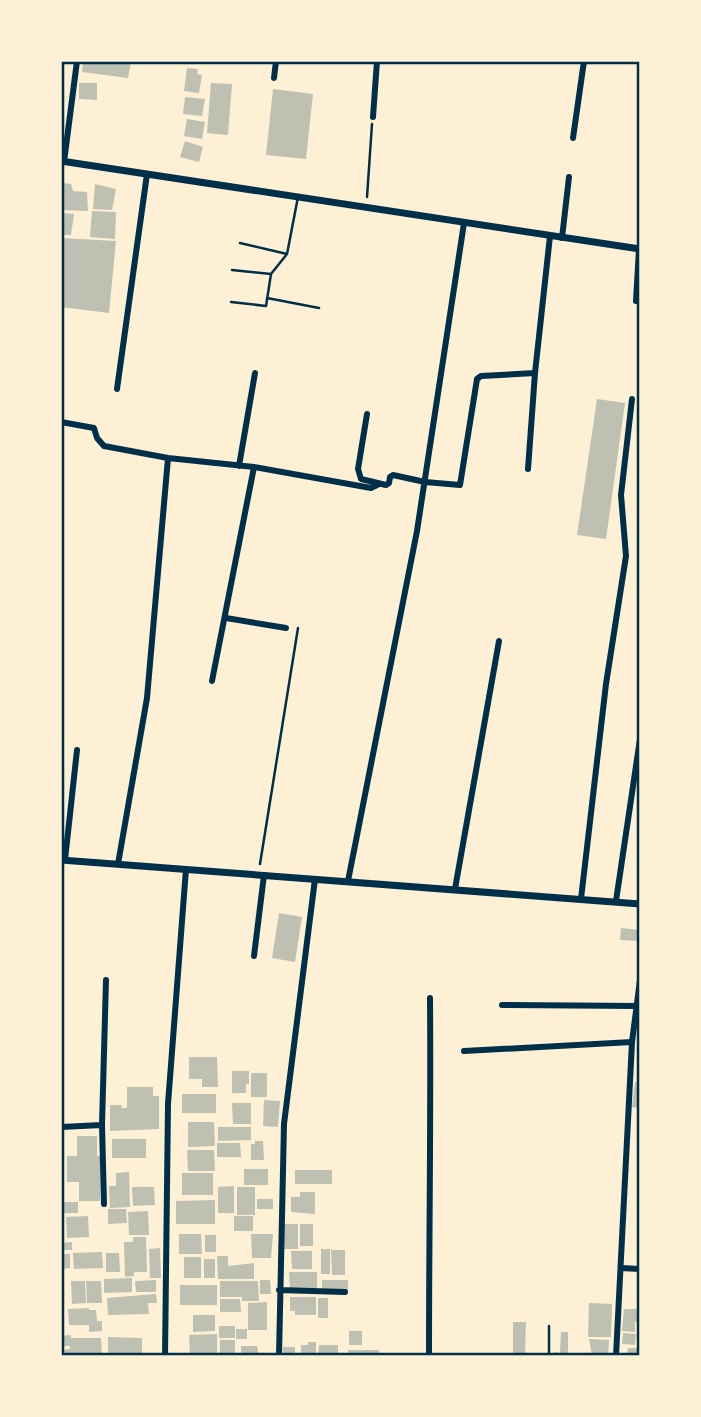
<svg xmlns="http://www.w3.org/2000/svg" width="701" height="1417" font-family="'PT Sans Narrow',sans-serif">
  <rect width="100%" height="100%" fill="#fdf0d5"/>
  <path fill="#bec0b2" d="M83,61H131L128,78L82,72Z
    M187,68L198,69L197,74L202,75L199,93L184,91Z
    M79,83H97V100L79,99Z
    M211,83L232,84L228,135L207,133Z
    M273,89L313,94L306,159L266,155Z
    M185,97L205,99L202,116L183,114Z
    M187,119L205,122L202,139L184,136Z
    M185,141L203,147L199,162L180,157Z
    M63,183L71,184L73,191L87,192L88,211L61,210Z
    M95,184L116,189L112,210L93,209Z
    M92,211L116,212L115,239L90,237Z
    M61,213L74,214L71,235H61Z
    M61,238L116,241L109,313L61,307Z
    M597,399L625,403L606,539L577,535Z
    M279,913L302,917L295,962L272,958Z
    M621,928L640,930L639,941L620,940Z
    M189,1057H217L218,1087H202V1079H189Z
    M232,1071H249V1084H246V1093H232Z
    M251,1073H267V1097H251Z
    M635,1082H640V1108L632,1107Z
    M127,1087H153V1096H159V1129L110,1131V1105H122L121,1108H127Z
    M182,1094H216V1113H182Z
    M264,1100L280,1101L278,1127L263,1126Z
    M232,1103H251V1124H233Z
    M188,1122H214L215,1146L188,1147Z
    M218,1127H251V1140L218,1141Z
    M77,1136H97V1156H100V1201H79V1182H67V1156H77Z
    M112,1139H146V1158H112Z
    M255,1141H263L264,1160H251V1144H255Z
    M217,1143H240L241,1157H217Z
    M187,1150H214L215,1171H188Z
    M244,1169H268V1185H244Z
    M295,1170H332V1184H295Z
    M129,1172L130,1207L110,1208L109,1186H116V1173Z
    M182,1173H213V1195H182Z
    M234,1186V1213H218V1187Z
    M132,1187H154L155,1205L133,1206Z
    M237,1187H255V1215H237Z
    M300,1192H315V1214L291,1212V1197H300Z
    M257,1199H273V1209H257Z
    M215,1200V1224H176V1201Z
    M61,1202H78V1213H61Z
    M108,1209H126L127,1223L108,1224Z
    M148,1211L149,1235H129L128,1212Z
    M88,1216L89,1237L67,1238L66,1217Z
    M234,1216H253V1231H234Z
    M282,1224H298V1249H283Z
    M300,1224H313V1246H300Z
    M179,1234H201L202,1254H179Z
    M251,1234H273L271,1258H252Z
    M205,1235H216V1252H205Z
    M133,1237H146L147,1272H134V1276L125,1277L124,1242H133Z
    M72,1242V1250H61V1243Z
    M160,1248L161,1278H150L149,1249Z
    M321,1249H330V1274H321Z
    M331,1250H345V1275H332Z
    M291,1251H312V1269H292Z
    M102,1252L103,1268L74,1269L73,1253Z
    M106,1253H119L120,1272H106Z
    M61,1254H70V1268L61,1269Z
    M217,1256H228V1266L254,1263V1279H218Z
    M184,1257H201V1278H184Z
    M204,1259H215V1278H204Z
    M289,1272H317V1289H290Z
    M132,1278V1292L104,1293V1279Z
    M156,1280V1292H136L135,1281Z
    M260,1280H270L271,1294H260Z
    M322,1280H348V1290H322Z
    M71,1281H85L86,1303L72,1304Z
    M86,1281H101L102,1303H87Z
    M220,1281H258L259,1301H242V1297H220Z
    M180,1285H217V1305H180Z
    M156,1294L157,1303H148L149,1314L108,1315L107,1298Z
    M290,1297H316V1315H295V1311H290Z
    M318,1298H328V1318H318Z
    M220,1299H240L241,1312H220Z
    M267,1302V1330H248V1303Z
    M589,1303L612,1304L611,1337H588Z
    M89,1308V1310H96L97,1321H102V1331L89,1332V1325H69L68,1309Z
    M624,1309H640V1322H635V1332L622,1331Z
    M193,1315H215V1331L193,1332Z
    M513,1322H526L525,1356H513Z
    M219,1326H235V1338H219Z
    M637,1328H640V1356H627L628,1348H637Z
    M236,1329H247V1339H236Z
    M349,1331H362V1345H349Z
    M561,1332H568V1353H576V1356H555V1352L560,1353Z
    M623,1333L636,1334L635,1345L622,1344Z
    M217,1334V1356H190L189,1335Z
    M71,1335V1338H101L102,1356H61V1350L70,1349V1346H61V1336Z
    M108,1337L142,1338V1356H106V1353H108Z
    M589,1339L609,1340L608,1356H592Z
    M220,1340H235V1356H220Z
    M308,1342H316V1356H301V1345H308Z
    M319,1345H338V1356H318Z
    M241,1346H257L259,1356H241Z
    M283,1347H295V1356H283Z
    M348,1350H379V1356H348Z"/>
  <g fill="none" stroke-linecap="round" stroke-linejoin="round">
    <path stroke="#003049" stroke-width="2.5" d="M367,197L372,124
      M260,864L298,628"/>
    <path stroke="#003049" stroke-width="2.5" d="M240,243L287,254
      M232,270L271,274
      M267,298L319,308
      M231,302L266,306L271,274L287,254L298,197
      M549,1326V1356"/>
    <path stroke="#003049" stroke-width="6" d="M274,78L276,61
      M373,117L377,61
      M573,138L584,61
      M64,162L77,61
      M562,238L569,177
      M636,301L639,249
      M117,389L147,174
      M367,414L358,469L361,479L386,485L389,483L390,477L393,475L425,482L460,485L477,379L481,376L535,373
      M61,422L94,428L97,438L104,446L168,458L254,467L371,488L379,484
      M239,466L255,373
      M528,469L535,373L550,236
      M226,618L286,628
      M212,681L254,467
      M65,860L77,750
      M118,864L147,698L168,458
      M348,881L417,531L464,223
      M455,889L499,641
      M581,899L606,684L626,556L621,495L632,399
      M616,901L640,739
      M254,956L264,875
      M502,1005L637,1006
      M464,1051L632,1042
      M61,1127L102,1125
      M104,1204L102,1125L106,980
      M621,1268L640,1269
      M279,1290L345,1292
      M165,1356L168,1104L186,869
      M279,1356L284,1124L315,879
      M429,1356C429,1236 431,1117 430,998
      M616,1356L632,1042L640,980"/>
    <path stroke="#003049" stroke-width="7" d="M61,161L640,249
      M61,860L640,904"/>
  </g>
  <rect width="701" height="1417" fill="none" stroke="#fdf0d5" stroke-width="126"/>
  <rect x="63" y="63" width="575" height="1291" fill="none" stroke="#003049" stroke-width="2.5"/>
</svg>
